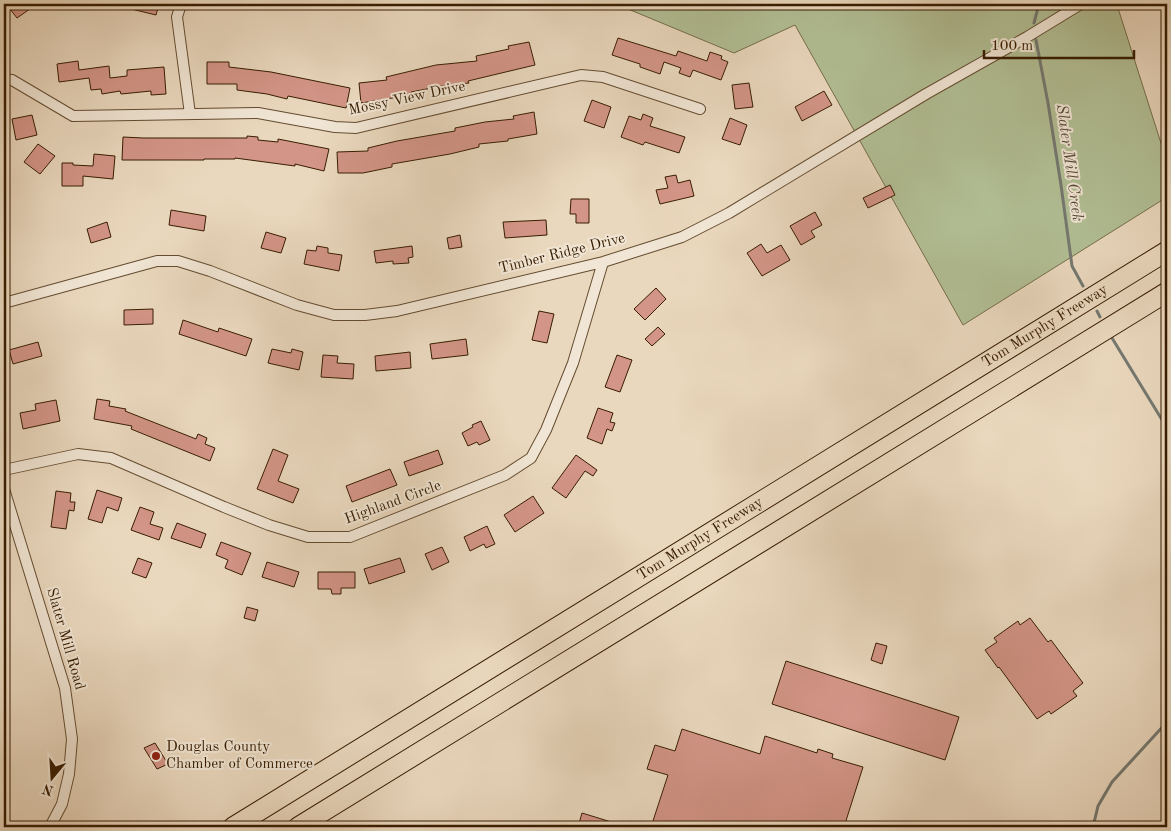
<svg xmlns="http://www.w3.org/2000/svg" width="1171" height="831" font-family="'Old Standard TT',serif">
  <rect width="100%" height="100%" fill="#ead8be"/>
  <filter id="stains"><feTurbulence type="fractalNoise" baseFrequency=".004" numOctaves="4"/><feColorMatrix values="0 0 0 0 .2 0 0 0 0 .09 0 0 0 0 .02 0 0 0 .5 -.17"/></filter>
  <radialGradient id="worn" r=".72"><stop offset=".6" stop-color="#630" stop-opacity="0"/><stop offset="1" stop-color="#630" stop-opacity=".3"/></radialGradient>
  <path fill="#b2bf95" stroke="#756e4a" d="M616,4H1119L1117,5L1167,162V197L963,325L795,25L734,53Z"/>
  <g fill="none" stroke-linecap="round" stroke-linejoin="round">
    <path stroke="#757971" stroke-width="3" d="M1034,23L1039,4
      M1036,40L1048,103L1061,185L1072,266L1083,286
      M1097,311L1100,317
      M1112,338L1167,428
      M1093,827L1098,806L1112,782L1167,722"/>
  </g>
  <path fill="#d39587" stroke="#381d00" d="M6,4H37L17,18Z
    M123,4H159L156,15L123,7Z
    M618,38L676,56L678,51L707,61L710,52L722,56L721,59L728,62L721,80L693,70L690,77L679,73L681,68L664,62L660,74L640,67V64L612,55Z
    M529,42L535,65L468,81L469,83L442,86L411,92V95L361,103L359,83L387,80L386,77L436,65L477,61L476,56L509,49L508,46Z
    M78,61L79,70L109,66L110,78L127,76V70L164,67L166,94L151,95V91L121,94L120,91L102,94L101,89L91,90L89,78L59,82L57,64Z
    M207,62H229V67L271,72L350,88L346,108L288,96L287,99L267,94L237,90V84H207Z
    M749,83L753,107L735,109L732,85Z
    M824,91L832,105L802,121L795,107Z
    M592,100L611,107L604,128L584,121Z
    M534,112L537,134L508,139V141L479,144V147L450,154L392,164V167L363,173H338L337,152L368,151V148L397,141L455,131V128L485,122L514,119L513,116Z
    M643,114L653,118L650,126L685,137L679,153L645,142L643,145L621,137L629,116L641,120Z
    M32,115L37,135L16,140L12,119Z
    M730,118L747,125L740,145L722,139Z
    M247,136L258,137V140L278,142V139L329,149L324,171L295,164V166L235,158V159H204V160H122L123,137L143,138H247Z
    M38,144L55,156L40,174L24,162Z
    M94,154L115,156L113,179L83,176V186H62V163H73V165L93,166Z
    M676,175L678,183L690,180L694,196L660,204L656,190L668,188L665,177Z
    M890,185L895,195L868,208L863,198Z
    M571,199H589V223H576V214H570Z
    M171,210L206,216L204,231L169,225Z
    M815,212L822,225L811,231L815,237L801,245L790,226Z
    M546,220L547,235L505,238L503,222Z
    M107,222L111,237L91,243L87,229Z
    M266,232L286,238L281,253L261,248Z
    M460,235L462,247L449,249L447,238Z
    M761,244L767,253L781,245L790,260L762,276L747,253Z
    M317,246L328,248V253L342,255L339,271L304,264L307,250L316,251Z
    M412,246L413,257L408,258L409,263L393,264V261L376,263L374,251Z
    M656,288L666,299L645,320L634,309Z
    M153,309V324L124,325V310Z
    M539,311L554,314L547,343L532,340Z
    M183,320L218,332L219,328L252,339L246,356L179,334Z
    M658,327L665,334L652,346L645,339Z
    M466,339L468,355L432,359L430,344Z
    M38,342L42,356L13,364L9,350Z
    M272,349L291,353L292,349L303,352L299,370L268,363Z
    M410,352L411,368L376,371L375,356Z
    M323,355L338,356L337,363L354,364L353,379L321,377Z
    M617,355L632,360L620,392L605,387Z
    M97,399L110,401L109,406L126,409L125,411L196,439L198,434L207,438L205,444L215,448L210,461L131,429L132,426L94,419Z
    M56,400L60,421L23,429L20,413L36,410L35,404Z
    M598,408L613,413L610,422L615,423L612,431L607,429L602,444L587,438Z
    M481,421L490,440L479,445L477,442L468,446L462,433L473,427L472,425Z
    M273,449L288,455L278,481L299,489L293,503L257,489Z
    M438,450L443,464L409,476L404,462Z
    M576,455L597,470L593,476L585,471L566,498L552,488Z
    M390,469L397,485L352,502L346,486Z
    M97,490L122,498L118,511L107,507L102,523L88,519Z
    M56,491L71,493L70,502H75L74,511L69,510L66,529L51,527Z
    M533,496L544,513L515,532L504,515Z
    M140,507L154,512L150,524L163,528L159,540L131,530Z
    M177,523L206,534L201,548L171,538Z
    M487,526L495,544L486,548L484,544L470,551L464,537Z
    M221,542L251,553L242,575L225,568L228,560L216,555Z
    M442,547L449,562L432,570L425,554Z
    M138,558L152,563L146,578L132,573Z
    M400,558L405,572L369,584L364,569Z
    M267,562L299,572L294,587L262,577Z
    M318,572H355V588H341V594H332L331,589H318Z
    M247,607L258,610L255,621L244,618Z
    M1030,618L1048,642L1051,640L1083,683L1073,691L1077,696L1051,714L1049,711L1037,719L999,667L998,668L985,650L997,642L994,638L1018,621L1020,625Z
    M876,643L887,646L882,664L871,660Z
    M786,661L959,717L945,760L772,704Z
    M682,729L760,754L765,736L817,753L818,749L833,754L832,758L863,767L844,827H651L668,775L647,769L655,745L675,751Z
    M155,743L168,764L157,769L144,748Z
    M582,813L621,825V827H578Z"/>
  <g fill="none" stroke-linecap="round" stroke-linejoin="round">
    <g stroke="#644c30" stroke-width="12">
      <path id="minor" d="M181,4L177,17L190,114
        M4,79L12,80L73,116L258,113L335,127L356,128L581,75L603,77L700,109
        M4,303L157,261H178L210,271L297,305L334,315H365L397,311L603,262L682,237L729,213L926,94L1027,37L1081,4
        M4,470L78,454L111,458L224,507L269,525L308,537H350L505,475L531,458L546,430L573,363L603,262
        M4,489L65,688L72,739L69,774L62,804L50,827"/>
    </g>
    <g stroke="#381d00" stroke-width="21">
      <g id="motorway">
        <path id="s1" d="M233,827L1167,251"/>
        <path d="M298,827L1167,292"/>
      </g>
    </g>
    <use href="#minor" stroke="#f1e6d5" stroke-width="10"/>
    <use href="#motorway" stroke="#ead8be" stroke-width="19"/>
  </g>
  <circle fill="#8f2418" stroke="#f1e6d5" stroke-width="2" cx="156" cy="756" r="5"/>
  <g text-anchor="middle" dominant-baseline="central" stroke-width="4" stroke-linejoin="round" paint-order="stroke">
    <g font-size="15" fill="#381d00" stroke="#f1e6d5">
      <text transform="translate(407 99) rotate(-12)">Mossy View Drive</text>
      <text transform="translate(562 254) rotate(-14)">Timber Ridge Drive</text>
      <text stroke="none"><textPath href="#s1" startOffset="954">Tom Murphy Freeway</textPath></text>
      <text transform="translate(393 503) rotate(-20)">Highland Circle</text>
      <text stroke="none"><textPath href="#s1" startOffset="549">Tom Murphy Freeway</textPath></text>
      <text transform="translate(65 639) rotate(74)">Slater Mill Road</text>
    </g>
    <g font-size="15" fill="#381d00" stroke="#f1e6d5" text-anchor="start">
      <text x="166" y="747">Douglas County<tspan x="166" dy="17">Chamber of Commerce</tspan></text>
    </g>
    <g font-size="16" font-style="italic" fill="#574b39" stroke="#f1e6d5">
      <text transform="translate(1069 163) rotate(82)">Slater Mill Creek</text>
    </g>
  </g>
  <rect width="1171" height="831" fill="none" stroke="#ead8be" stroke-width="20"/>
  <rect x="5" y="5" width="1161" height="821" fill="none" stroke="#381d00" stroke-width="2.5"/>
  <rect x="10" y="10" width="1151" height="811" fill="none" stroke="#381d00"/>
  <g transform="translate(52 778) rotate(198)" stroke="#f1e6d5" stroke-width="4" paint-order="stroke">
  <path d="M0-4L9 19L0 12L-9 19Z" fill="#381d00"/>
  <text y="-8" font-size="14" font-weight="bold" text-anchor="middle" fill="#381d00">N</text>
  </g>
  <path d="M984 50v8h150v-8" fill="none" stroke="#381d00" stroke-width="2.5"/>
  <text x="991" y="50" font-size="15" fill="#381d00" stroke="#f1e6d5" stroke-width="4" paint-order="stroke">100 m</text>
  <rect width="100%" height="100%" filter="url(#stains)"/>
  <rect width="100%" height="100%" fill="url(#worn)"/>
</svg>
